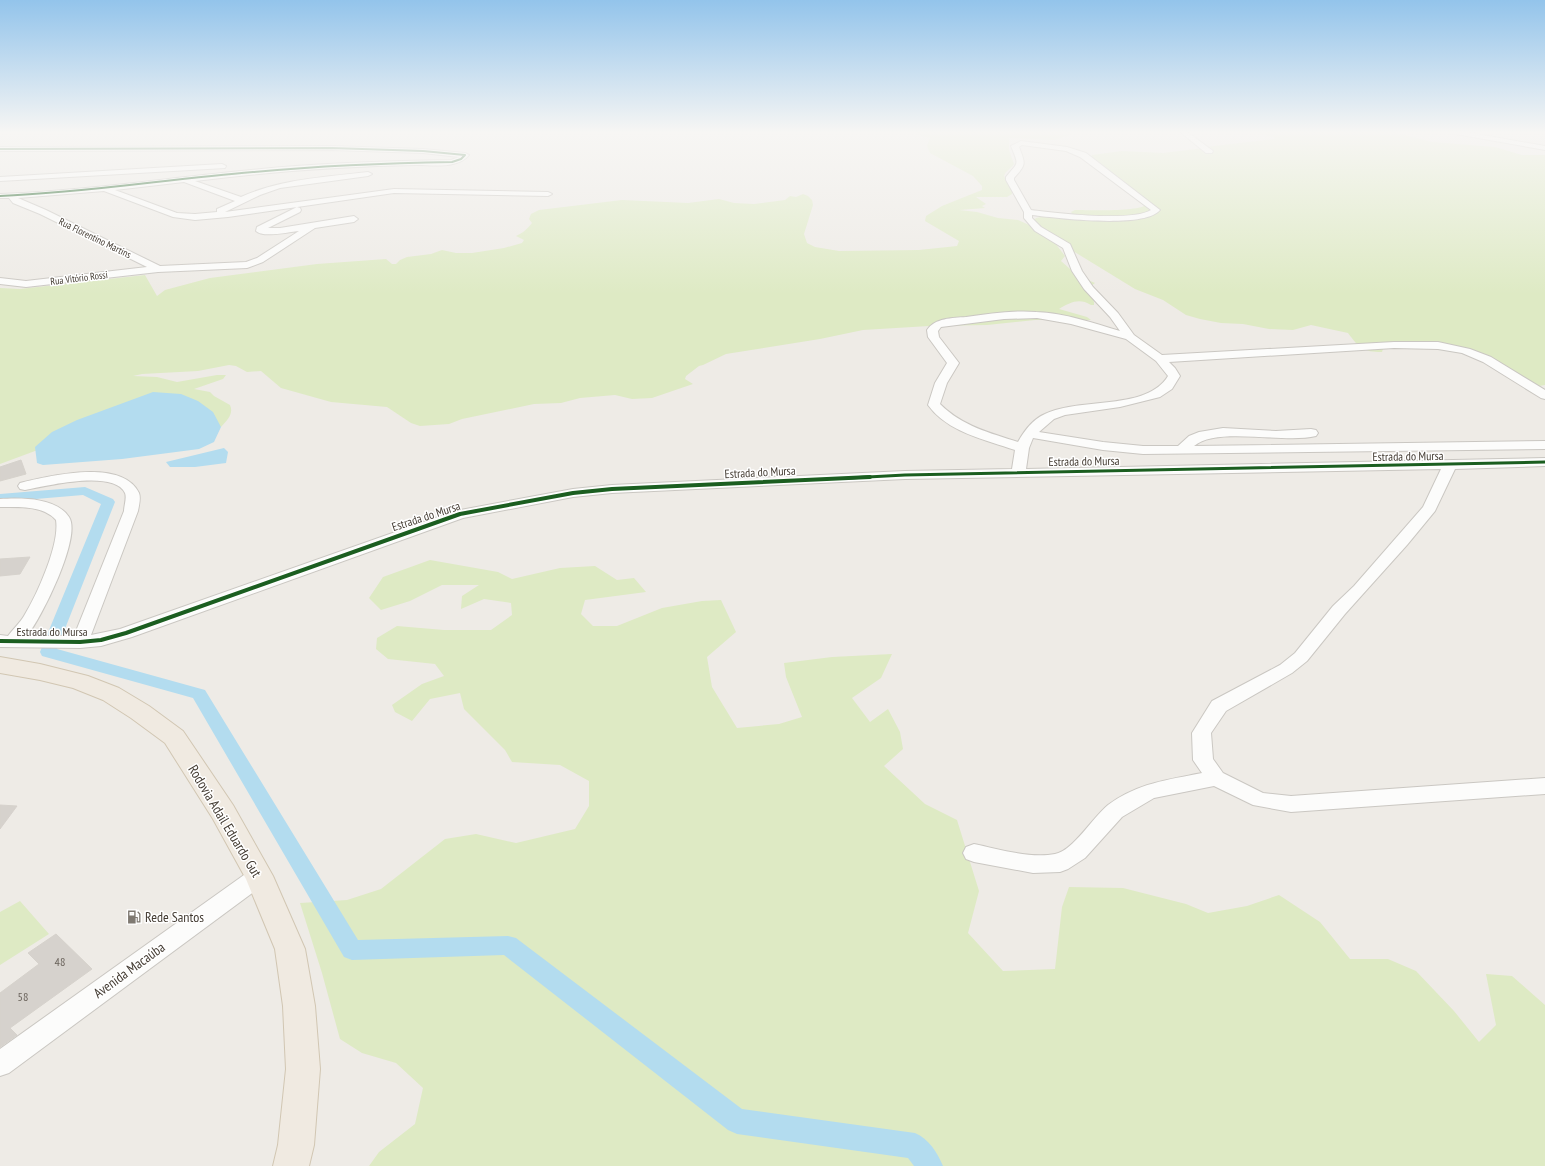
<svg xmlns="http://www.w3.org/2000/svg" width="1545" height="1166" font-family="'PT Sans Narrow',sans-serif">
  <rect width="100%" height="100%" fill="#eeebe6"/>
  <path fill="#deeac4" d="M917,131H1069L1072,134L1055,140L1009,138V150L1014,164C1011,169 1006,170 1004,176L1012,190V194L1007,197H976L986,204L982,206L985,208L959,210L977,212L998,218L1018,220L1036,228L1034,220L1036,218L1045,216H1074L1071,212L1075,210C1090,210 1136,212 1146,205L1101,167L1099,162L1091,157L1092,155L1122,151L1163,153L1204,148L1205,147L1275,139L1273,137L1250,131H1390L1432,142L1495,147L1522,155H1545V385L1539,386L1526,382L1468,352L1426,344L1383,349L1382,352C1363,352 1359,348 1348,333L1311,325L1293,330L1269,329L1243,324L1221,323L1200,319L1186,315L1163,300L1135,289L1060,243H1055L1065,256L1061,261L1078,276L1095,283L1088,288L1094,302V305H1091C1079,298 1071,302 1059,309L1087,317L1091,320H1035L987,325L929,326L863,330L820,339L726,354L703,365L699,366L686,376L685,379L693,384L652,398L632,399L615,395L580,398L561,403L534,404L462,419L449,424L420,426L411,423L387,407L331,402L281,388L261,371L247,372L236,366L229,365L198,371L142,374L133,376L157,377L177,382L217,375H226L223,379L194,389L210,392L214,396L230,405C234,414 227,420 221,427L47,449L35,451L0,464V288L20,289L145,275L157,296L165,290L210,278L317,264L386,259L392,264H396L400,260L407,257L431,254L442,250L456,253H472L504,248L522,243L524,240L516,236C523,233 527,229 532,223L529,219L531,214L539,210L622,200L688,203L719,199L734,203L754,204L785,200L790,196L796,197L803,194L808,196L812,200L813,205L804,234L807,243L815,247L839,251L919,250L957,246L959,241L925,221L926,216L942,206L982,190V186L973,176L930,153L927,146L930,138L916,134Z
    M430,560L498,572L512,579L560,568L595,566L617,580L634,578L646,592L585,600L581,614L593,626H617L662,608L702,601L721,600L736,632L707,657L712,687L737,728L779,724L802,717L786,677L784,663L832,657L892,654L881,678L852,698L870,722L888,709L900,732L903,749L884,766L925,804L957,820L979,891L968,933L1003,971L1055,969L1062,907L1069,887L1123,888L1186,904L1208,913L1247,906L1279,895L1320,922L1350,959H1388L1416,971L1454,1011L1479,1042L1496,1025L1486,974L1512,976L1545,1005V1166H369L379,1152L415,1124L423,1088L396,1063L362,1053L340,1039L322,973L300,903L347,900L381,889L445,839L476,834L516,843L575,829L589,806V781L560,765L512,762L505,750L464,709L460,693L430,699L412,721L395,712L392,705L422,684L444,676L435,664L388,659L376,649L377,638L397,626L444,630H491L512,615L511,603L484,599L461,609L462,596L479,585H442L410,601L381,610L369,598L383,577Z
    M20,901L49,934L0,965V912Z"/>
  <path fill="#b3dcef" d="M153,392L181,394L198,401L213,412L221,427L214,442L199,449L122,459L43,465L37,463L35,447L52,432L77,420Z
    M224,448L228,452L226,463L195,467H170L166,462Z"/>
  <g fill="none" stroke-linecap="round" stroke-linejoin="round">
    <path fill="#b3dcef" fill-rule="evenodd" d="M85,487L113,499L115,502L57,649L205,690L358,940L508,936L516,938L742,1109L915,1133C929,1139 937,1152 943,1166H914L908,1158L737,1134L728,1130L504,955L352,960L344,957L193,698L42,656L40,652L101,504L83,495L0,502V494Z"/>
  </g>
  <path fill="#d6d2cd" stroke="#d6d2cc" d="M21,460L26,474L0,481V467Z
    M30,557L20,574L0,576V559Z
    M0,805L17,806L0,829Z
    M56,934L92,969L10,1028L17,1035L0,1047V993L39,964L28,953Z"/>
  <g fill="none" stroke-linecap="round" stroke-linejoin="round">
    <g stroke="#cac7c2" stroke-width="2">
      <path id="minor" d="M1179,131H1186L1213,151L1212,153H1206Z
        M1447,131H1460L1545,146V150L1450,133Z
        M1021,141L1067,147L1086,153L1160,210C1145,229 1056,218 1032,215V218L1041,227L1070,244L1082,271L1093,287L1118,313L1134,335L1162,355L1394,342H1438L1470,349L1491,357L1545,390V399L1541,398L1483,362L1462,353L1438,349L1394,348L1169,362L1175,368L1180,376L1172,389L1160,397L1120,407L1065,415L1054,419L1039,432L1103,442L1143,446H1178L1189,436L1199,432L1223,428L1276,431L1311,429L1316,430L1318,433L1316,436C1283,444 1217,426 1194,446L1545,441V449L1143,454L1103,450L1033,438L1029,448L1026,469L1545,458V466L1455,469L1435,511L1407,545L1345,614L1307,661L1292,673L1226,711L1211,733L1213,759L1223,773L1263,793L1291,796L1545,778V794L1291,812L1253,805L1214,786L1154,798L1122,817L1085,858L1068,869L1060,872L1033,873L974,862L966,859L963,853L966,847L974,844C998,849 1031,859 1055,854C1073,851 1093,817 1108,805C1138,783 1167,780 1202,773L1193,760L1192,733L1212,701L1280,665L1295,653L1333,606L1354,586L1423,507L1441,469L905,479L612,493L573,497L463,518L132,637L101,646L80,648L0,647V635L8,636C13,629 20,623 24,616C37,595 60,544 56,520C43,505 17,507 0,507V499C21,498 56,497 69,517C82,537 41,619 27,636H74L124,511C124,506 127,498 125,493C114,469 45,486 25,490L20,489L18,486L20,483C49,476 122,458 139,493C141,498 139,505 138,511L91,635L120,629L455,511L573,489L612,485L905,471L1012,469L1015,450C986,440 947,432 928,405L935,383L947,363L928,337L927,330C935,318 952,318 966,317C989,314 1013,310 1036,312C1065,313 1093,323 1120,331L1110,317L1084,289L1072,271L1063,248L1035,231L1024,218V212L1006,180V177C1019,161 1019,166 1011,146ZM1022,145L1066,151L1080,157L1151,210C1132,222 1055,213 1031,210L1014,180V178C1027,164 1025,163 1019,147ZM1037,318L1071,324L1126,339L1156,361L1168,376C1147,411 1080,397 1045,414C1033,419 1024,431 1018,442C990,433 962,426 940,404L947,383L959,363L939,337L938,331L941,327L1004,319Z
        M332,146L423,149L465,153L469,155C458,169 433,165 417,165C343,166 268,172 195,181L241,197C280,179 326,177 368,172L372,174L368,176L280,188L260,195L225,212L394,189L548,192L552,194L548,196L394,193L228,217L195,220L173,217L104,191L18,198L46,210L160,266L246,262L257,258L299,231C289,232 263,238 256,231L257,227L297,207L300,208L301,210L300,212L268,228H280L354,216L358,219L354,222L315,228L263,262L247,268L158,272L26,287L0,284V278L26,281L147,267L40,214L13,203L9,198H0V194C84,191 167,178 251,170C318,163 384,161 451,160L459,157L423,153L332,150L0,151V147ZM184,182L235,201L217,209V212L195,214L177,213L115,190Z
        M222,164L226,166L225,168L0,181V177Z
        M259,867L267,870L270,876L267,882L9,1073L0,1076V1049L251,870Z"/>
    </g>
    <g stroke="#d1c6b2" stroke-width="2">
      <path id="major" d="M0,657L40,664L88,676L119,688L149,706L183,731L233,805L273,876L305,949L315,1006L320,1069L314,1145L309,1166H273L278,1145L286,1069L283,1006L275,949L246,879L213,819L165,743L131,718L103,700L73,688L40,680L0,673Z"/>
    </g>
    <use href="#minor" fill="#fcfcfb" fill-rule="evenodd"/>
    <use href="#major" fill="#f0eae1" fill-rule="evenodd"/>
    <g stroke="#fff" stroke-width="3">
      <path id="cycleway-far2" d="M0,149L332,148L423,151L465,155L461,159L452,162C385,163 319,166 253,172C168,179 85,193 0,196"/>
    </g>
    <g stroke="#fff" stroke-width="5">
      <path id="cycleway-far1" d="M849,478L905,475L1545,462"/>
    </g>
    <g stroke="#fff" stroke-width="6">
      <path id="cycleway" d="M0,641L80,642L101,640L126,633L460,514L573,493L612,489L870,477"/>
    </g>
    <use href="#cycleway-far2" stroke="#1b5e20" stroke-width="2"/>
    <use href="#cycleway-far1" stroke="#1b5e20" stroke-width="3"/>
    <use href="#cycleway" stroke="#1b5e20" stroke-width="4"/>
  </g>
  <linearGradient id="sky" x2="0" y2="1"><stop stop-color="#93c4eb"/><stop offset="0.45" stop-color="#f7f6f4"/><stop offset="1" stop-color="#f7f6f4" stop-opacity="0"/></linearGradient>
  <rect width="1545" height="294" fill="url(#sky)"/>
  <defs>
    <g id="fuel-bare" transform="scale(1.08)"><path d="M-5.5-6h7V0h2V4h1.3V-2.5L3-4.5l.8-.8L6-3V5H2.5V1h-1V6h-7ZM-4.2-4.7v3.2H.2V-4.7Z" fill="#7f7971" stroke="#fff" stroke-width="2.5" paint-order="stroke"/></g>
  </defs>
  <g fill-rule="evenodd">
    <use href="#fuel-bare" x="134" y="917"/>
  </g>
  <g text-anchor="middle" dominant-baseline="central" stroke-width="3" stroke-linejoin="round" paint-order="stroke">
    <g font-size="10" fill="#433b32" stroke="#fff">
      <text transform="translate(95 238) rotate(26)">Rua Florentino Martins</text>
      <text transform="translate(79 278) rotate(-7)">Rua Vitório Rossi</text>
    </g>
    <g font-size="12" fill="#433b32" stroke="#fff">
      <text transform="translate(1408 456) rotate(-1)">Estrada do Mursa</text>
      <text transform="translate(1084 461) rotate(-1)">Estrada do Mursa</text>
      <text transform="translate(760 472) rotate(-3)">Estrada do Mursa</text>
      <text transform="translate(426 516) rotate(-18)">Estrada do Mursa</text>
      <text x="52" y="631">Estrada do Mursa</text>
    </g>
    <g font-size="12" fill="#69625a">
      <text x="60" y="961">48</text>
      <text x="23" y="996">58</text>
    </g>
    <g font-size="14" fill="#433b32" stroke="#fff">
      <text transform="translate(225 821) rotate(59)">Rodovia Adail Eduardo Gut</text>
      <text transform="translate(129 970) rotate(-36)">Avenida Macaúba</text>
    </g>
    <g font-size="14" fill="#433b32" stroke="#fff" text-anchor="start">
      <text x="145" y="917">Rede Santos</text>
    </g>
  </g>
</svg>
